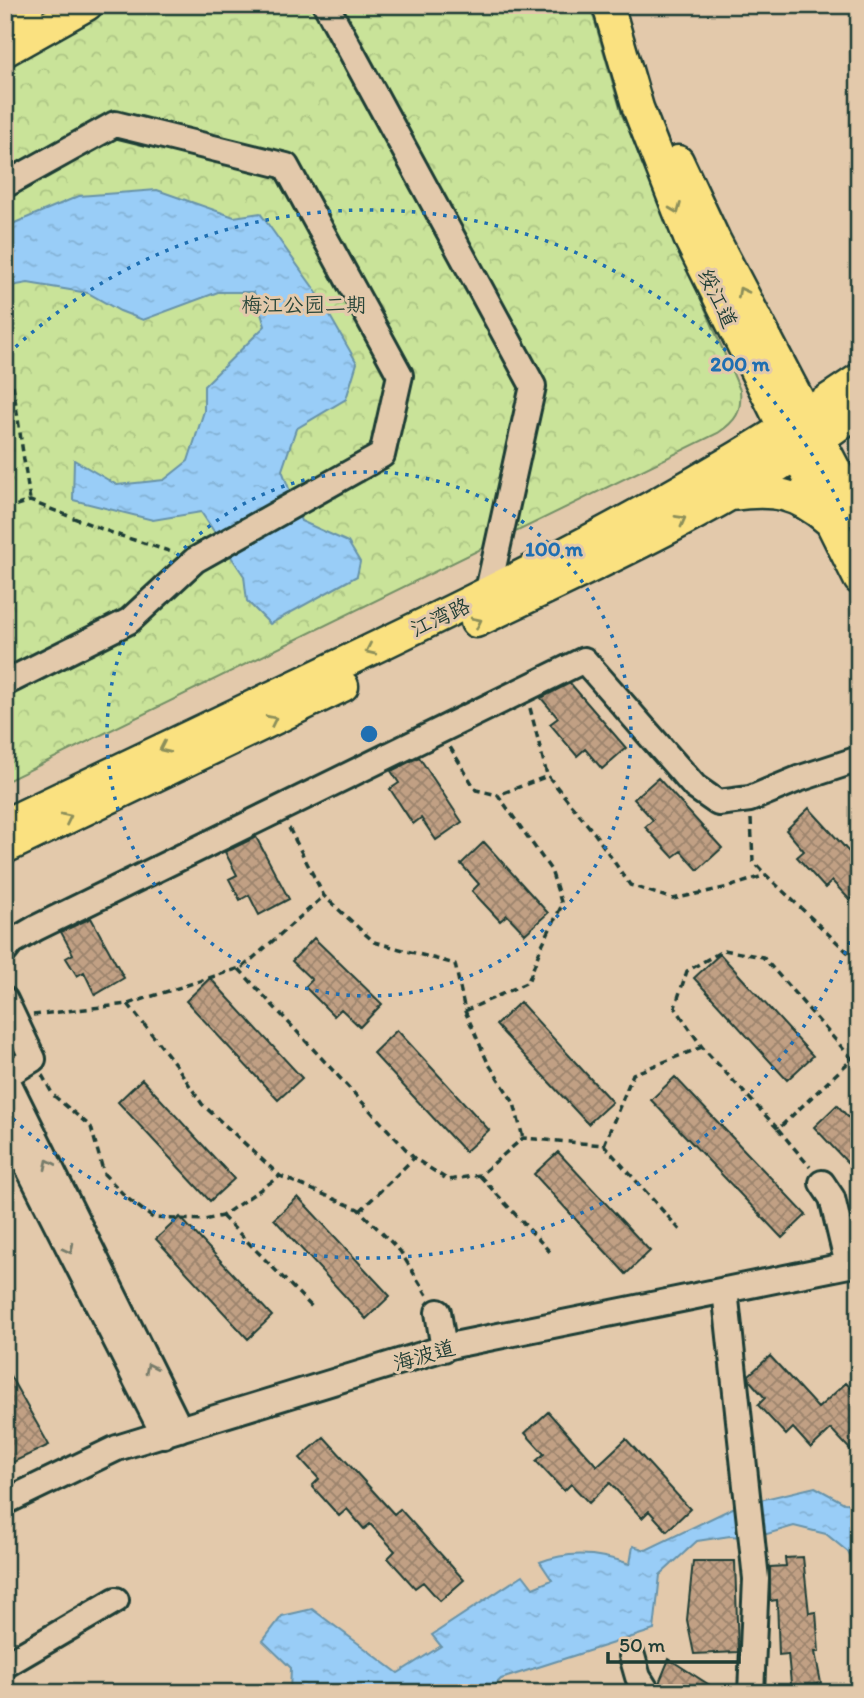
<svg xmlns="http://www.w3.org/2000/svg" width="864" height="1698" font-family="Itim,'LXGW WenKai TC',sans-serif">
  <defs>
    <pattern id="park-crowns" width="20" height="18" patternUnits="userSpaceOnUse" patternTransform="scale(1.75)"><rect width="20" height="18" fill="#c9e399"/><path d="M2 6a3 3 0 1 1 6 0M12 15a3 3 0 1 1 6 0" fill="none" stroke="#acc484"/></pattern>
    <pattern id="water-ripples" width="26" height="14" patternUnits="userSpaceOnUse" patternTransform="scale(1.75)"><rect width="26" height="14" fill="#99cdf7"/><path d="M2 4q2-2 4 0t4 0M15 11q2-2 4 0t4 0" fill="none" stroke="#83b1d4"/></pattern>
    <pattern id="building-cross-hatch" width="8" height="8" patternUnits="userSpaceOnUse" patternTransform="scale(1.75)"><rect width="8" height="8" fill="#c1a084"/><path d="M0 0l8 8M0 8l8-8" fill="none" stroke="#9c846d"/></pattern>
  </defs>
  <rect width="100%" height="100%" fill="#e3c9ab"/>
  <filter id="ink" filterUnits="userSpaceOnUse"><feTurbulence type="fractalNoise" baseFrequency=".0143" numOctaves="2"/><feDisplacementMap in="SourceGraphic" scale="14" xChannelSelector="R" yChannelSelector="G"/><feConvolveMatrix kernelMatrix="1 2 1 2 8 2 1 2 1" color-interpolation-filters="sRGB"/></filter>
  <g filter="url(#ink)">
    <path fill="url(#park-crowns)" stroke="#749066" stroke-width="2" d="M111,5H590L622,115L740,390C742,412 736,421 718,433L5,782V63Z"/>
    <path fill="url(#water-ripples)" stroke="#6893a9" stroke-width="2" d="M157,190L234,217L260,213L315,290L357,363L346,399L296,429L282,470L301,521L348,542L360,562L357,576L270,624L247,601L244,576L201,512L153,520L73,500L74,460L117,485L164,480L188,461L204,411V386L265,326L254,292H218L143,320L120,311L88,293L28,283L5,287V227L79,196Z
      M815,1487L844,1503L859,1504V1573L848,1552L826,1534L794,1526L753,1538L730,1536L697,1541L660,1575L654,1630L501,1679L491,1689V1693H290L291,1668L263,1641L282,1616L312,1609L398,1673L441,1646L432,1635L523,1575L533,1588L552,1580L540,1562C570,1550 600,1553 630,1564L633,1546L646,1550L739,1505Z"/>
    <path fill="url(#building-cross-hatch)" stroke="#1f3d34" stroke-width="2" d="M570,683L626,748L602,769L585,749L577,756L550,724L558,718L541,698Z
      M419,757L462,822L436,840L421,818L413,824L390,789L399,783L391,771Z
      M658,778L722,848L698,870L681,851L673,857L645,827L653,820L634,799Z
      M809,808L859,863V892L850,900L832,881L825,888L797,857L804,851L786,830Z
      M256,837L289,899L259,915L249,895L240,900L229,879L237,875L225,852Z
      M484,842L548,913L525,934L507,915L500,921L472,891L479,884L461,864Z
      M91,918L124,978L95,995L84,972L77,976L66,958L73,954L61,932Z
      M314,938L382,1004L360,1027L341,1009L334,1016L305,987L312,980L292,961Z
      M720,954L813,1056L787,1080L694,978Z
      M210,978L302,1078L278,1100L186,1001Z
      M520,1002L612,1102L588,1124L496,1025Z
      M397,1030L489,1130L465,1152L373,1053Z
      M675,1077L806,1215L782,1238L651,1100Z
      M142,1079L234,1179L210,1201L118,1102Z
      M837,1105L850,1119L859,1111V1175L814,1127Z
      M558,1152L650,1251L626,1274L534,1174Z
      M298,1197L390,1296L366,1319L274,1219Z
      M180,1217L272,1316L248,1339L156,1239Z
      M770,1356L818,1408L846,1383L859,1397V1459L831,1429L811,1448L793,1428L786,1435L758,1405L765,1398L750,1381L749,1375Z
      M5,1367L49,1445L5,1466Z
      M548,1412L597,1466L626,1439L690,1509L667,1531L649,1511L642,1518L610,1483L589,1503L571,1484L564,1491L536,1461L544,1454L525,1433Z
      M324,1437L394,1514L400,1509L464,1580L440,1601L423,1582L415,1588L388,1558L395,1551L370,1524L364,1529L347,1509L339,1516L312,1486L319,1479L300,1458Z
      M803,1557L809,1613L816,1612L819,1652H815L821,1683L811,1686L812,1693H792L788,1654L779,1655L777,1600L770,1601V1567L786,1566L785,1558Z
      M693,1561H735L738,1652L694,1654L687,1620Z
      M669,1659L722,1693H663L659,1683Z"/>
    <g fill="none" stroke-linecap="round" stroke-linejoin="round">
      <g stroke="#1f3d34" stroke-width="30">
        <path id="minor" d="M326,5L533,386L487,595
          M5,185L115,124L286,166L400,375L382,455L195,560L129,621L5,683
          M5,951L12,942L36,928L584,660L695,787L718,803L750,799L798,779L853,761L859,764
          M5,1000L33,1059L5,1076L180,1429
          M5,1122L164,1435
          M822,1183L832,1198L848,1265
          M725,1290L756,1579L751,1693
          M438,1312L444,1349
          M5,1502L117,1448L454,1345L859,1263
          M632,1656L638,1677L648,1693
          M5,1665L116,1600"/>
      </g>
      <g stroke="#1f3d34" stroke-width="35">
        <path id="major" d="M608,5L638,108L689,238L859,579
          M5,18L29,5
          M5,51L87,5
          M678,161L715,240L859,515
          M732,495C773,489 797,493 828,520
          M476,622C607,560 743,499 859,410
          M5,824C112,773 219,722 326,671C511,583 689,495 859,379
          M5,848L343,686"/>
      </g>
      <path stroke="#1f3d34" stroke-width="3.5" stroke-dasharray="7 5" stroke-linecap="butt" d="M13,385L30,501
        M5,509L30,501L115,534L175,553
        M530,708L547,775
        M450,747L476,790L498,795
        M751,819L753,861L766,875
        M289,828L324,896L374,942L455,964L465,1011L488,1063L514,1103L523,1138
        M239,969L414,1158L448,1180L480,1175L523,1138L604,1145L680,1230
        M128,1004L176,1065L202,1104L280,1176L358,1209L400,1251L427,1295
        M465,1011L528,982L541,947L562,905L551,870L498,795L548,776L595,834L630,885L673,899L729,887L766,875L859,963
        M33,1015L128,1004L243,967L324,896
        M852,1059L763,957L724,950L687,971L675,1007L702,1047L778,1129L852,1059H859
        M42,1075L53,1095L91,1127L104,1174L127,1198L153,1218L204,1220L222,1216L280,1176
        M778,1129L810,1167
        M604,1145L633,1074L702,1047
        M480,1176L550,1252
        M360,1211L414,1158
        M222,1216L313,1308"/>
      <use href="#minor" stroke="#e3c9ab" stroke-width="24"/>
      <use href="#major" stroke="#fae180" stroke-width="30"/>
    </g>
    <defs><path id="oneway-chevron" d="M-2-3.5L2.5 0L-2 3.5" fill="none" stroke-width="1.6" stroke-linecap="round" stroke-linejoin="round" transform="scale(1.75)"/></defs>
    <g stroke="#8c8f5a">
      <use href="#oneway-chevron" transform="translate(676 209) rotate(68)"/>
      <use href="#oneway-chevron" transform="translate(742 292) rotate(-118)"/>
      <use href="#oneway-chevron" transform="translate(681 520) rotate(-29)"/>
      <use href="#oneway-chevron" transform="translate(477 622) rotate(-26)"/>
      <use href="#oneway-chevron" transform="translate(370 650) rotate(155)"/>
      <use href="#oneway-chevron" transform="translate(272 720) rotate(-26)"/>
      <use href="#oneway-chevron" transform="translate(164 748) rotate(155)"/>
      <use href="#oneway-chevron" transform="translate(67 818) rotate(-26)"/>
    </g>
    <g stroke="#777c6a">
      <use href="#oneway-chevron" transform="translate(49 1164) rotate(-116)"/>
      <use href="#oneway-chevron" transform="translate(69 1249) rotate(63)"/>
      <use href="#oneway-chevron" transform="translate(150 1368) rotate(-116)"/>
    </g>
  </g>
  <g fill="none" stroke="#1f6fb2" stroke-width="3.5" stroke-dasharray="3.5 7">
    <circle cx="369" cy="734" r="262"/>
    <path d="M858 922A524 524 0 0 1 8 1114M8 354A524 524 0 0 1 858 546"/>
  </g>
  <g text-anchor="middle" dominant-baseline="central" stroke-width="6" stroke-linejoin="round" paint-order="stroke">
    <g font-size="21" fill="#1f3d34" stroke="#e3c9ab">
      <text transform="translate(718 298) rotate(64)">绥江道</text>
      <text transform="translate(440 617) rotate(-25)">江湾路</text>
      <text transform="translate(424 1355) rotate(-16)">海波道</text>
    </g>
    <g font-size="21" fill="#284539" stroke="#e3c9ab">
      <text x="304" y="304">梅江公园二期</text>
    </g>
  </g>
  <circle cx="369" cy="734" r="10" fill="#1f6fb2" stroke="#e3c9ab" stroke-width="3.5"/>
  <g font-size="21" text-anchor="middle" font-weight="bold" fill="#1f6fb2" stroke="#e3c9ab" stroke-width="6" stroke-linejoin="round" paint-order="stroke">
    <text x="740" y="371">200 m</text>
    <text x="554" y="556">100 m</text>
  </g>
  <rect width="864" height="1698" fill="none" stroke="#e3c9ab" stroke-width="28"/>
  <rect x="14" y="14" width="836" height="1670" fill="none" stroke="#1f3d34" stroke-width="2.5" filter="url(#ink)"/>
  <path d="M608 1652v10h131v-10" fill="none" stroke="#1f3d34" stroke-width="3.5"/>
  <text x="619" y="1652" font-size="21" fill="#1f3d34" stroke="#e3c9ab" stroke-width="5" paint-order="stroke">50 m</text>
</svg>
